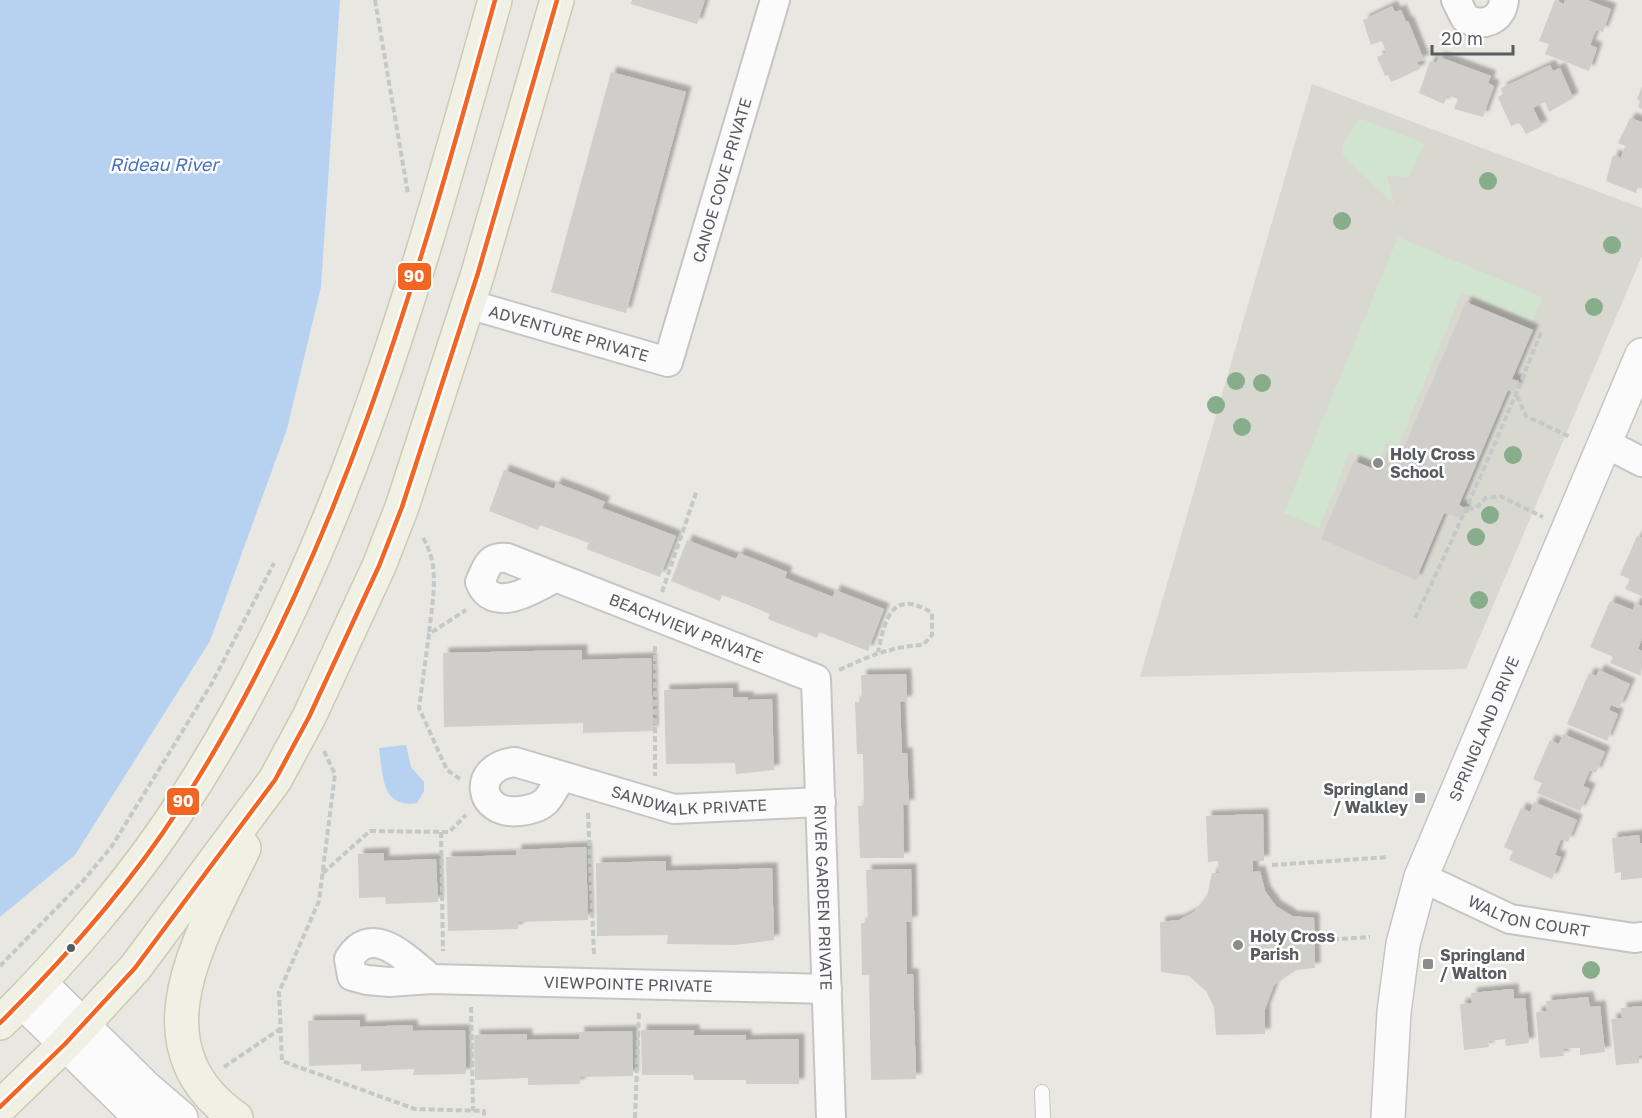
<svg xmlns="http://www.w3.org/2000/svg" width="1642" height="1118" font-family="'Golos Text',sans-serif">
  <defs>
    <filter id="shadow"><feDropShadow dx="5.5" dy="-5.5" stdDeviation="1.5" flood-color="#0004"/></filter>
  </defs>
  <rect width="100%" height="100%" fill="#e8e7e2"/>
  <path fill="#d8d7d0" d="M1312,84L1642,208V256L1466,669L1140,677Z"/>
  <path fill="#d0e4d0" d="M1359,118L1424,143L1409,177L1387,176L1394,204L1343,156V145Z
    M1398,237L1542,297L1533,321L1462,292L1397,448L1386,443L1378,463L1350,452L1319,528L1284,513Z"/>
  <path fill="#b7d2f1" d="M0,0H340L321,287L287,429L210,641L75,855L0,917Z
    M406,745L411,767L424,782V791L417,803C381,809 383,774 379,748Z"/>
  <path fill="#cfcecb" filter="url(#shadow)" d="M632,0H705L697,24L631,4Z
    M1555,0L1564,4L1565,0H1587L1611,9L1603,32L1596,30L1590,45L1597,48L1589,71L1545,54L1549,44L1539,41Z
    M1392,6L1395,12L1401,10L1406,22L1408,21L1424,60L1417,62L1420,69L1391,82L1388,75L1385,76L1377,57L1386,53L1384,46L1381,41L1371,45L1363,20Z
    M1439,57L1491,76L1488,83L1494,86L1483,117L1454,109L1458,99L1447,95L1444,104L1419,93L1430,61L1436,63Z
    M1550,65L1553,71L1560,68L1573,98L1549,112L1545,102L1533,108L1542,126L1526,134L1521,125L1518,123L1511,126L1498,97L1503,94L1501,88Z
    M611,72L686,92L626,313L551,292Z
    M1642,86V109L1638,107L1640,101L1637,99Z
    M1630,118L1642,122V188L1638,187L1636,193L1606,181L1613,155L1621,158L1625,146L1618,143Z
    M1466,302L1533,330L1512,379L1519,381L1514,393L1508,390L1459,505L1465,508L1461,518L1444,513L1416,580L1321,539L1354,461L1379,471L1387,452L1400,457Z
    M504,470L554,489L556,483L580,492L605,502L602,508L676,536L660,577L586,549L589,543L564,534L540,525L538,530L489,511Z
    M1637,536L1642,538V596L1625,589L1630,579L1620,575Z
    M687,540L736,559L739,553L787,572L785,578L833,597L835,590L884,609L868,651L819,632L817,638L768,619L770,614L746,604L722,595L720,601L671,581Z
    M1610,601L1633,610L1635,603L1642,606V638L1638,649L1642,651L1641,676L1610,663L1613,657L1590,647Z
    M582,650V660L651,658L653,731L583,733V723L444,727L443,653Z
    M1599,670L1630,684L1619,708L1611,705L1609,710L1618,714L1607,741L1567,724L1589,673L1596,676Z
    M906,674L907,701L900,702L902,753H907L909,805H903L904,858H860L858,806H864L863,754H857L855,702H862L861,675Z
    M733,688V697H748V700L772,699L774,770L736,774L735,763L666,764L664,690Z
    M1563,734L1605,752L1596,773L1590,770L1583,786L1590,789L1580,811L1537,793L1542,783L1533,779L1550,740L1559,744Z
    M1534,802L1577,820L1568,842L1561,839L1555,855L1561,857L1552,879L1509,860L1513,851L1504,847L1521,808L1530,812Z
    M1263,814L1264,861H1253V872L1260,871L1265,891L1276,906L1292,916L1314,918L1315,968L1296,970L1274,985L1265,1009V1034L1216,1035L1214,1007L1206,991L1189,976L1161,972L1160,922L1179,920L1194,912L1207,896L1212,873H1219L1218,861L1208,862L1206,816Z
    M1639,835L1640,844L1642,843V878L1621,880V872L1615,873L1612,838Z
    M586,847L588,920L518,922V929L448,931L446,857L516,855V850Z
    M384,853V861L436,859L438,902L386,904L385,897L359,898L358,854Z
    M666,861V871L772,868L774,940L735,945L667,944L668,935L597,936L596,863Z
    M911,869L912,922H906L907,974H913L916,1079L871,1080L869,975H862L861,923H868L866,870Z
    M1513,989L1514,999L1525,998L1529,1043L1506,1046L1505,1039L1488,1041L1489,1047L1464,1050L1460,1004L1472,1003L1471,993Z
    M1588,997L1590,1007L1600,1006L1605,1052L1580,1055V1048H1572L1563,1049L1564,1056L1540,1058L1536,1012L1547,1011L1546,1001Z
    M1642,1006V1055L1639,1056V1063L1616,1065L1611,1019L1622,1018L1621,1008Z
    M360,1020V1027L412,1025L413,1031L465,1030L466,1074L413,1075L414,1069L361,1071V1064L309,1066L308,1021Z
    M641,1030H694V1035H746V1040L799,1039V1084H746V1080H694L693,1075H642Z
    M632,1031L633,1076L580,1077V1084L528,1085V1078L475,1080L474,1035L527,1034V1040L579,1039V1032Z"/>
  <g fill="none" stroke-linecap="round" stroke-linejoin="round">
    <g stroke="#c5c5c4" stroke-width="16">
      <path id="lane" d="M1042,1092L1043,1118"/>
    </g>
    <g stroke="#c5c5c4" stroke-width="32">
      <g id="street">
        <path d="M1456,0L1465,18C1482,28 1502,21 1504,0"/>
        <path id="s1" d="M468,304L668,362L775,0"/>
        <path d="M1605,443L1642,462"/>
        <path id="s2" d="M554,578C534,589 493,615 480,582C487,567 488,556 507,558L816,679L831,1118"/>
        <path id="s3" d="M561,777C556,785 552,794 546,801C540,807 529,810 520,811C477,816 471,766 515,762L674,809L821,802"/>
        <path id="s4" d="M1421,877L1510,919L1634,938L1642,937"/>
        <path id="s5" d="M431,979L389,982L367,980L352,976L349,959C372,921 408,960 431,979L827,989"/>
      </g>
    </g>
    <g stroke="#c4c5c4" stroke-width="36">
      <g id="secondary">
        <path d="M40,983L145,1087L181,1118"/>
        <path d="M22,1001L141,1118"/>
        <path id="s6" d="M1388,1118L1394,1012L1403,944L1421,877L1642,355"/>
      </g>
    </g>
    <g stroke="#cec9b2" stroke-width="36">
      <path id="primary" d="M0,1023C62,962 130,883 178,810C340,566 417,279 495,0
        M0,1107L65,1044L135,968L275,780L309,717L379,566L402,507L478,273L557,0
        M236,1118C131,1044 203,935 244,848"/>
    </g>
    <path stroke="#c4c8c6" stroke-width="4" stroke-dasharray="6 3" stroke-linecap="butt" d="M375,0L408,194
      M1517,396L1526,416L1570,437
      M1468,508L1475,509L1486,498L1500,496L1543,517
      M423,538C441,567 432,601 429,634
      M662,592L697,490
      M1415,618C1461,523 1503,427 1542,330
      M655,646V776
      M839,670C867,657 892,646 923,645L932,635V613C893,588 885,618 878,652
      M324,751L335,774L319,901L279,992L282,1061L415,1109L484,1111V1118
      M460,779L447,770L419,708L429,634L466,610
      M588,813L594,955
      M441,832L443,951
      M1272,865L1389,857
      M323,873L370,831L449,832L466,815
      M1324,940L1370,937
      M0,966L83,881L112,846L212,683L274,563
      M471,1007L473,1111
      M224,1067L280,1029
      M635,1118L639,1012"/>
    <use href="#lane" stroke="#fcfbfb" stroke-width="14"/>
    <use href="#street" stroke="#fcfbfb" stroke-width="28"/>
    <use href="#secondary" stroke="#fcfbfb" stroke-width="33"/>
    <use href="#primary" stroke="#f0f0e5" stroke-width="33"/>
    <g stroke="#fff" stroke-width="9">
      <path id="bus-1" d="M0,1023C65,958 128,888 178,810C338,564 417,280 495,0
        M0,1107L65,1044L135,968L275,780L309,717L379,566L402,507L478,273L557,0"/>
    </g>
    <use href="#bus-1" stroke="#f26522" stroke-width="4.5"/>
  </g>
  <g fill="#88ad8b">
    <circle cx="1488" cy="181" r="9"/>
    <circle cx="1342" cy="221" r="9"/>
    <circle cx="1612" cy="245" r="9"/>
    <circle cx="1594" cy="307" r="9"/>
    <circle cx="1236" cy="381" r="9"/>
    <circle cx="1262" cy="383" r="9"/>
    <circle cx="1216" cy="405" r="9"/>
    <circle cx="1242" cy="427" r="9"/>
    <circle cx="1513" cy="455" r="9"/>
    <circle cx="1490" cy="515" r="9"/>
    <circle cx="1476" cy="537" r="9"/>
    <circle cx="1479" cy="600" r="9"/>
    <circle cx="1591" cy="970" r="9"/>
  </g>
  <g fill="#8a8c8e" stroke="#fff" stroke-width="2">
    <circle cx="1378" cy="463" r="6"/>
    <rect x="1414" y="792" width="12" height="12" rx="3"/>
    <circle cx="1238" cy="945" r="6"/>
    <rect x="1422" y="958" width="12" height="12" rx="3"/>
  </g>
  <circle fill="#585b60" stroke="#fff" stroke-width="2" cx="71" cy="948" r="5"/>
  <g text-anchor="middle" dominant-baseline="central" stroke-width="5" stroke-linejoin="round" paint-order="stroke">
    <g font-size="16" fill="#585b60" stroke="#fff">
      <text stroke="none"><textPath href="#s1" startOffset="398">CANOE COVE PRIVATE</textPath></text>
      <text stroke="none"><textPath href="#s1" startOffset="105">ADVENTURE PRIVATE</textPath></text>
      <text stroke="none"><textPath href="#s2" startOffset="318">BEACHVIEW PRIVATE</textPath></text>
      <text stroke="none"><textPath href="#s6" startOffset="405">SPRINGLAND DRIVE</textPath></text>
      <text stroke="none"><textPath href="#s3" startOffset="328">SANDWALK PRIVATE</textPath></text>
      <text stroke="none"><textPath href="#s2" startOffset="676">RIVER GARDEN PRIVATE</textPath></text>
      <text stroke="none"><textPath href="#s4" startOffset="116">WALTON COURT</textPath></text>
      <text stroke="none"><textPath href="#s5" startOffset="394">VIEWPOINTE PRIVATE</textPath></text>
    </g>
    <g font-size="16" font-weight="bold" fill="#585b60" stroke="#fff" text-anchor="start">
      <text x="1390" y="454">Holy Cross<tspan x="1390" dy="18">School</tspan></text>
      <text x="1408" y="789" text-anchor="end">Springland<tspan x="1408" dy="18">/ Walkley</tspan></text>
      <text x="1250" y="936">Holy Cross<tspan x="1250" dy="18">Parish</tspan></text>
      <text x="1440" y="955">Springland<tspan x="1440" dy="18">/ Walton</tspan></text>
    </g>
    <g font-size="18" font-style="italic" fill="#4872b8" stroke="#fff">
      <text x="164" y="164">Rideau River</text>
    </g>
  </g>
  <g stroke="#fff" stroke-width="2">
    <rect x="397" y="262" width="35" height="29" rx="6" fill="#f26522"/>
    <rect x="166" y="787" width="34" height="29" rx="6" fill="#f26522"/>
  </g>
  <g font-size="16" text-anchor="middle" font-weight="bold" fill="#fff">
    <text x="414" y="282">90</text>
    <text x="183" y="807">90</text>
  </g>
  <path d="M1432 45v9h81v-9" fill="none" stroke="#585b60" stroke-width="3"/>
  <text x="1441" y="45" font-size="18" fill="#585b60" stroke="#ffffff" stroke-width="4.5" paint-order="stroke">20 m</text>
</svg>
